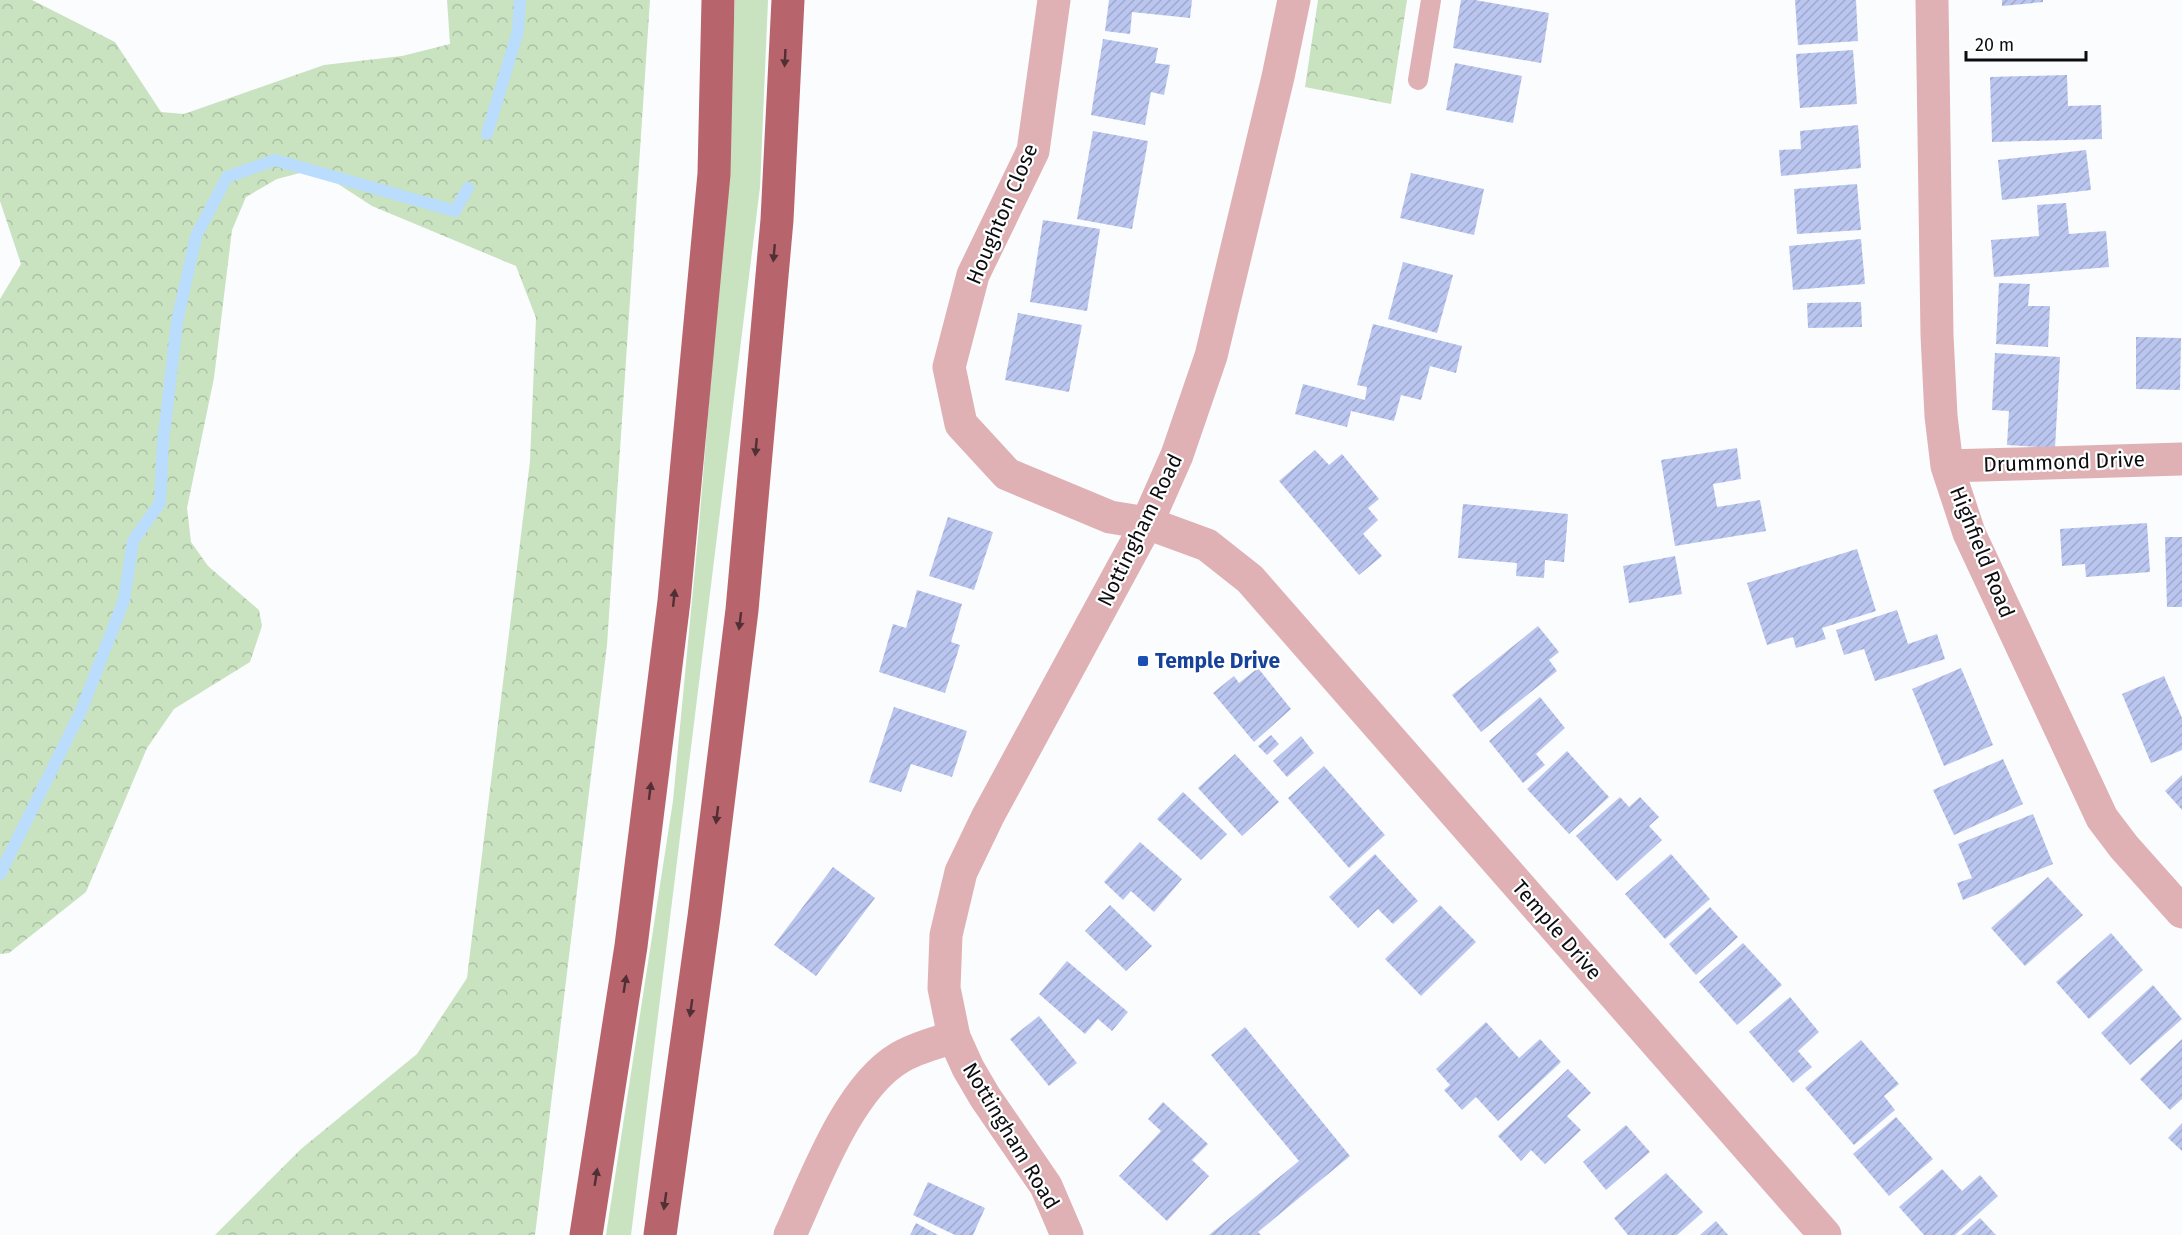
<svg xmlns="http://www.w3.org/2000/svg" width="2182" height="1235" font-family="'Fira Sans',sans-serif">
  <defs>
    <pattern id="forest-crowns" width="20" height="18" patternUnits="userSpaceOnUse" patternTransform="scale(1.5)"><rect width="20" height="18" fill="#c9e2c0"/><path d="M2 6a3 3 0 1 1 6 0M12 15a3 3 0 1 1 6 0" fill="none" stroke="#abc1a4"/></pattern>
    <pattern id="building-hatch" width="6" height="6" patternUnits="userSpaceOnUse" patternTransform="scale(1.5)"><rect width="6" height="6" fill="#bac6ef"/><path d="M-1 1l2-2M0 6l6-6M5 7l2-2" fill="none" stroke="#9fa9cc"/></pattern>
  </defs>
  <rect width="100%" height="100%" fill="#fbfcfe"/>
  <path fill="#c9e2c0" d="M735,0H768L760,187L631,1235H606L673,801L699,526L725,204Z"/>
  <path fill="url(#forest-crowns)" d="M0,0H32L115,42L161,112L184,114L324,65L402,56L450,44L447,0H650L607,645L535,1235H215L301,1149L417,1054L467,978L530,461L536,318L516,266L372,206L315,169L277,179L246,197L232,230L214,378L187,508L191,542L208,566L259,610L262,626L250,662L174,709L147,748L86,892L9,953L0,954V299L21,264L0,201Z
    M1318,0H1407L1391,104L1305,87Z"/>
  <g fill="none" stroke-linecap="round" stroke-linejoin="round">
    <path stroke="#baddfe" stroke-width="12" d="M487,134L518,31L520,0
      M0,874L81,711L124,600L133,541L160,503L163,443L177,322L196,236L227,177L275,160L455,211L468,188"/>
  </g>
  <path fill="url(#building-hatch)" d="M1109,0H1192L1190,18L1132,12L1130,34L1105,31Z
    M1461,0H1475L1549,13L1541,63L1453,48Z
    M1795,0H1856L1858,41L1798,45Z
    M2002,0H2043V2L2002,6Z
    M1103,39L1158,48L1155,63L1170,65L1164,95L1151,92L1145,125L1091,115Z
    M1853,50L1857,104L1800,108L1796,54Z
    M1455,63L1522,76L1513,123L1446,110Z
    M2067,75L2068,106L2101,105L2102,139L1992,142L1990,77Z
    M1858,125L1861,168L1781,176L1779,150L1801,149L1800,131Z
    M1093,131L1148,141L1132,229L1077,219Z
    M2086,150L2091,190L2002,200L1998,160Z
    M1411,173L1484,189L1474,235L1400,218Z
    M1857,184L1861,230L1797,234L1794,189Z
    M2066,203L2069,234L2106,231L2109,267L1994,277L1991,240L2039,236L2037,205Z
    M1043,220L1100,229L1087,311L1030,302Z
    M1861,239L1865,284L1793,290L1789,246Z
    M1403,262L1453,275L1437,333L1388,319Z
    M1999,283L2030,284L2028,306H2050L2048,347L1996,344Z
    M1861,302L1862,327L1808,328L1807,303Z
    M1018,313L1082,325L1069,392L1005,380Z
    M1373,324L1462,346L1456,373L1430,366L1421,400L1401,395L1394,421L1351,411L1347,427L1295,414L1303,384L1365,400L1367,387L1357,385Z
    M2136,337L2181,338L2180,390L2136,389Z
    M1995,353L2060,357L2055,448L2007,445L2009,411L1992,410Z
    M1737,448L1741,479L1713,484L1717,507L1760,500L1766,531L1675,546L1661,460Z
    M1315,450L1329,465L1342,454L1379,499L1368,508L1378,520L1363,534L1382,556L1359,575L1279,481Z
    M1463,504L1568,514L1564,562L1545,560L1544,578L1516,576L1517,563L1458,558Z
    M948,517L993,532L974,590L929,576Z
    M2147,523L2150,572L2086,577L2085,564L2062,566L2060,529Z
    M2165,537H2182V607H2167Z
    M1857,549L1876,611L1822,628L1826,639L1796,648L1793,637L1767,645L1747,583Z
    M1675,556L1682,594L1629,603L1623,566Z
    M917,590L962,604L951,642L960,645L945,693L879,672L893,624L906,628Z
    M1897,610L1908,644L1937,634L1945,659L1875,681L1864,649L1844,655L1836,630Z
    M1538,626L1559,652L1549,660L1557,671L1481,732L1452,695Z
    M1258,668L1291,709L1254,742L1213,693L1234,676L1239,683Z
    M1961,668L1993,745L1944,766L1912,689Z
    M2164,676L2182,718V750L2151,763L2122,694Z
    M1540,697L1565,728L1536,754L1545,765L1523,783L1489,741Z
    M894,707L967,731L952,777L911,764L901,792L869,782Z
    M1271,735L1279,744L1267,755L1258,746Z
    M1301,736L1314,753L1287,777L1273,761Z
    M1567,751L1609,797L1569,834L1527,789Z
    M1235,754L1279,802L1242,836L1198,788Z
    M2003,759L2023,804L1954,835L1933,790Z
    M1324,766L1385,835L1349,868L1288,798Z
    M2182,775V810L2165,791Z
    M1183,792L1227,834L1201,860L1157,819Z
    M1620,797L1629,807L1640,797L1659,817L1649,826L1662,840L1617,881L1576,836Z
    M2033,814L2053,864L1963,900L1957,883L1972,878L1958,844Z
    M1140,842L1182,879L1154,912L1131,891L1123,900L1104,882Z
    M1375,854L1418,901L1393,924L1378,909L1358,928L1329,897Z
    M1671,854L1710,899L1665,939L1625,894Z
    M833,867L875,898L816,976L774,945Z
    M2048,877L2083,915L2025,966L1991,928Z
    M1110,905L1152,946L1126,971L1085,931Z
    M1440,905L1476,942L1421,996L1385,959Z
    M1710,907L1738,937L1696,975L1669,944Z
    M2111,933L2143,970L2089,1019L2056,982Z
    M1743,943L1782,985L1737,1025L1699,982Z
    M1067,961L1128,1012L1112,1031L1098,1019L1085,1034L1039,994Z
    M2153,985L2182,1019L2130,1065L2101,1033Z
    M1790,997L1819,1032L1798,1051L1812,1067L1793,1083L1749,1032Z
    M1039,1016L1077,1063L1049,1086L1010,1039Z
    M1486,1022L1519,1058L1540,1039L1561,1062L1498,1121L1476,1097L1462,1110L1444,1090L1450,1085L1436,1069Z
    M1245,1027L1350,1156L1258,1232L1261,1235H1209L1299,1161L1211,1055Z
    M2182,1039V1099L2170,1110L2140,1079Z
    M1861,1040L1899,1084L1884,1096L1895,1110L1854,1145L1805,1088Z
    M1568,1069L1591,1093L1567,1116L1581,1130L1545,1164L1531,1150L1521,1161L1498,1136Z
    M1163,1102L1208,1144L1192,1160L1209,1176L1167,1221L1119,1176L1161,1131L1148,1119Z
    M1896,1117L1933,1159L1889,1196L1853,1154Z
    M2182,1123V1151L2168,1138Z
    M1626,1125L1650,1152L1606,1190L1583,1162Z
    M1942,1169L1962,1191L1980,1175L1998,1196L1955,1235H1924L1899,1207Z
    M1666,1173L1703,1212L1677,1235H1628L1614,1218Z
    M928,1182L985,1208L973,1235H955L913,1215Z
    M1980,1218L1996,1235H1961Z
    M1716,1221L1728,1235H1700Z
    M916,1223L938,1235H910Z"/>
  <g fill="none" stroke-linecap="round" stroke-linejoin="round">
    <path stroke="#dfb1b4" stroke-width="20" d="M1418,80L1431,0"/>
    <path stroke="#dfb1b4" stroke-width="33" d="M1054,0L1033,151L973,275L949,367L961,424L1007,474L1110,517L1147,523L1207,545L1250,579L1825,1235
      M1932,0L1937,335L1941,416L1947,466L1969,533L2102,818L2124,847L2182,912
      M1947,466L2182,459
      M790,1235C814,1183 848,1088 899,1058C915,1048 936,1043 954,1037"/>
    <path stroke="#dfb1b4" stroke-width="33" d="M1067,1235L1046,1186L985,1097L968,1068L954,1037L944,988L946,935L961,872L988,816L1147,523L1177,455L1211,356L1278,77L1294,0"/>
    <path stroke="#b8646c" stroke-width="33" d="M586,1235L631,946L674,601L714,174L718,0
      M660,1235L704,917L742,610L777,220L788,0"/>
  </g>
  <defs><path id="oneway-solid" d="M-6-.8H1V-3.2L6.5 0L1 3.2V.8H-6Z" transform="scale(1.5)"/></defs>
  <g fill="#513035">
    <use href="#oneway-solid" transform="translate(785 58) rotate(93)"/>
    <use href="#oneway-solid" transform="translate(774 253) rotate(95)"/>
    <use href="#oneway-solid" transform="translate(756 447) rotate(95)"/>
    <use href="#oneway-solid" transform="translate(674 598) rotate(-84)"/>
    <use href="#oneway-solid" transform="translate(740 621) rotate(97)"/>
    <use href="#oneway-solid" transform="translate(650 791) rotate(-83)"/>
    <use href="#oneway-solid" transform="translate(717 815) rotate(97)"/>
    <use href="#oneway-solid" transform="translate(625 984) rotate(-81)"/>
    <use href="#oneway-solid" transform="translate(691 1008) rotate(98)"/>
    <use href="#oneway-solid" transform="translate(596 1177) rotate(-81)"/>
    <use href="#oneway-solid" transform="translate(665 1201) rotate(98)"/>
  </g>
  <rect fill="#1a4fb4" stroke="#fff" stroke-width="2" x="1137" y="655" width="12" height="12" rx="3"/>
  <g text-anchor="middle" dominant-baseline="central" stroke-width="4.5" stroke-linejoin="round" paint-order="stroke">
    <g font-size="21" fill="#0c0d10" stroke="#fff">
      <text transform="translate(1002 214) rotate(-67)">Houghton Close</text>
      <text transform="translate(2064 462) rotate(-2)">Drummond Drive</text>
      <text transform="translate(1140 530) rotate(-64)">Nottingham Road</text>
      <text transform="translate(1982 552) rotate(68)">Highfield Road</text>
      <text transform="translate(1557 930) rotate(49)">Temple Drive</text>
      <text transform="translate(1011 1136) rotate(59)">Nottingham Road</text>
    </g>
    <g font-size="21" font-weight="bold" fill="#164399" stroke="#fff" text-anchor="start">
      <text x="1155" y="661">Temple Drive</text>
    </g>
  </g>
  <path d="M1966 51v9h120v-9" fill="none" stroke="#0c0d10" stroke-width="3"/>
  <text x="1975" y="51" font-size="18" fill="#0c0d10" stroke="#ffffff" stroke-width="4.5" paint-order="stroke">20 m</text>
</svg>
